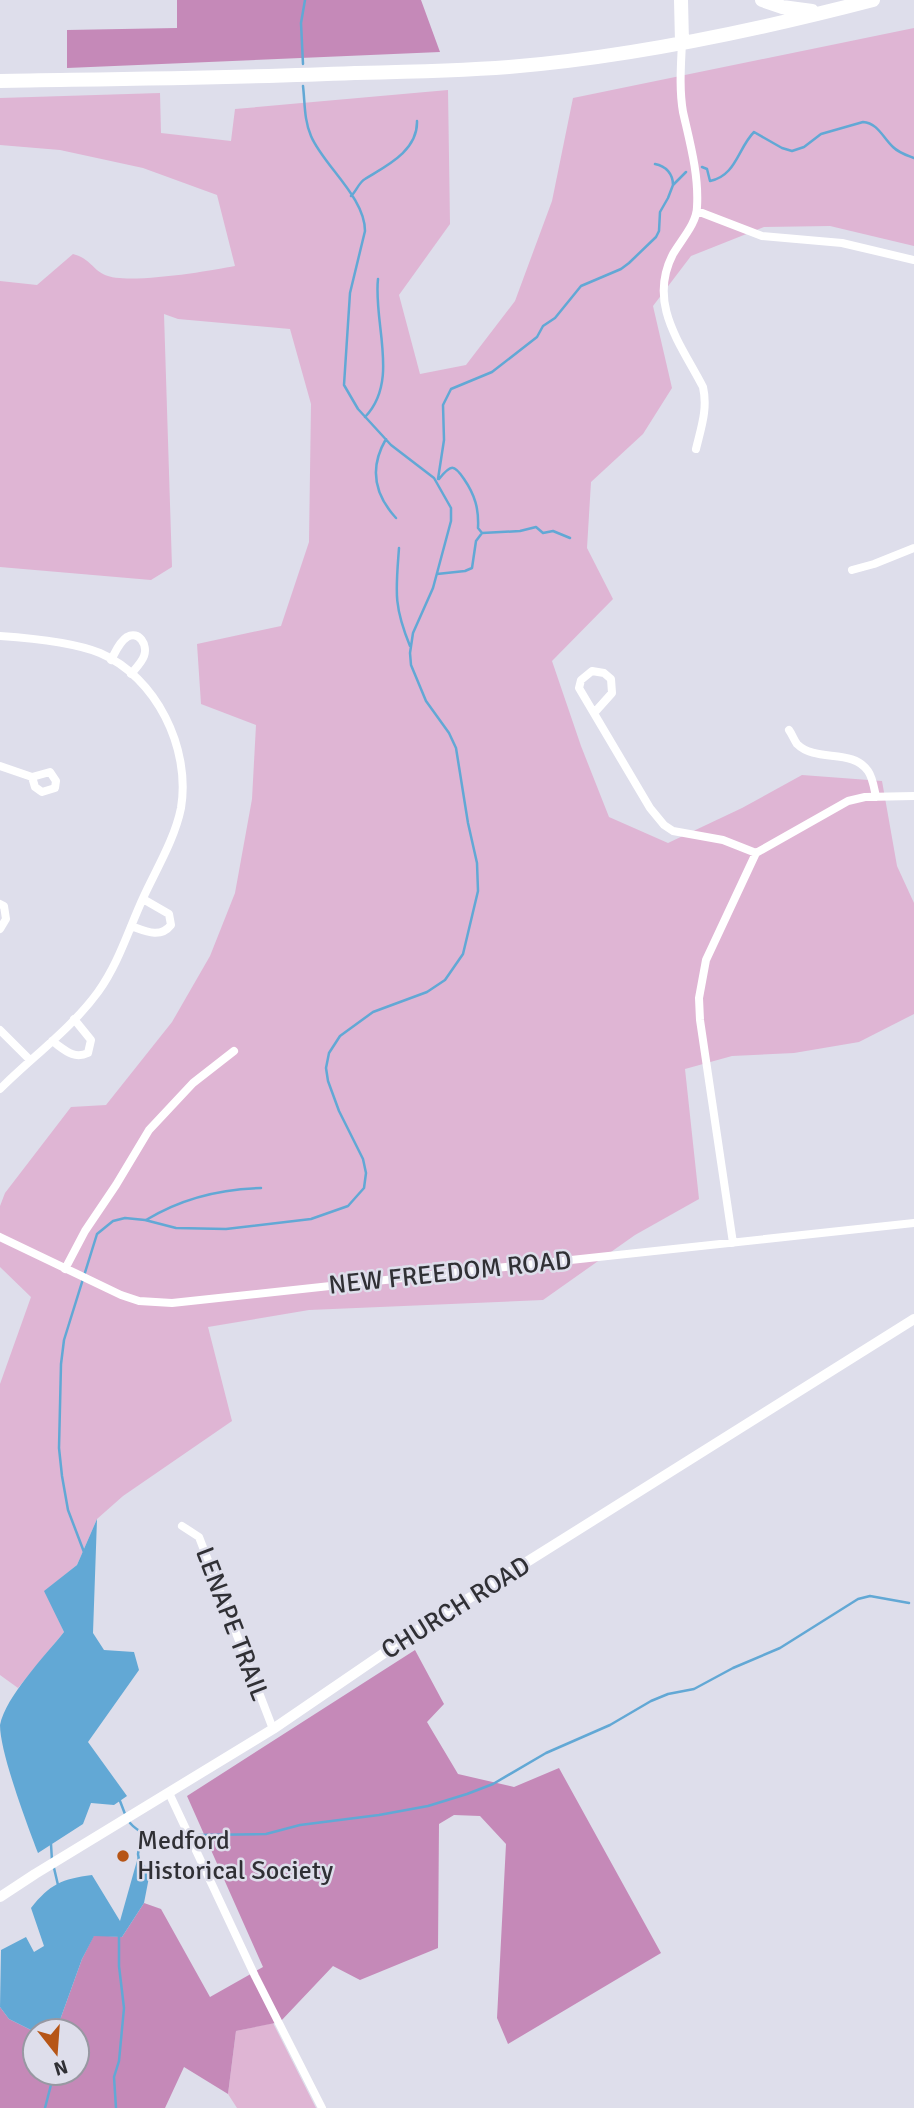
<svg xmlns="http://www.w3.org/2000/svg" width="914" height="2108" font-family="Signika,sans-serif">
  <rect width="100%" height="100%" fill="#dedeeb"/>
  <path fill="#dfb5d4" d="M914,28V246L830,226L764,227L691,256L653,306L672,388L643,434L591,482L587,548L613,599L552,661L581,746L609,817L668,843L742,808L802,775L882,781L897,866L914,903V1014L859,1042L794,1053L732,1056L685,1069L699,1199L635,1235L543,1300L309,1310L208,1327L232,1421L123,1496L97,1519L77,1565L45,1591L64,1632L18,1688L0,1675V1384L31,1297L0,1267V1206L5,1193L71,1107L106,1105L172,1022L210,956L235,893L252,799L256,725L201,704L197,644L281,626L309,542L311,404L290,329L178,319L164,314L172,567L151,580L0,567V281L37,285L73,254C91,259 92,269 105,275C126,285 210,271 235,266L217,195L143,168L60,150L0,145V98L160,93L161,133L231,141L235,109L448,90L450,224L399,295L420,374L466,365L515,301L552,201L573,98Z
    M273,2023L316,2108H237L228,2094L236,2031Z"/>
  <path fill="#c589b8" d="M177,0H421L440,52L67,68V30L177,28Z
    M415,1650L444,1704L427,1722L458,1774L514,1787L559,1768L661,1953L508,2044L497,2018L506,1844L480,1816L454,1815L439,1824L438,1948L360,1980L333,1966L280,2022L236,2031L228,2094L184,2067L165,2108H0V2007L9,2019L35,2032V2073H77V2031H56L82,1959L94,1935L122,1937L144,1903L161,1909L210,1997L263,1967L187,1796Z"/>
  <path fill="#62a8d5" d="M97,1519L93,1633L104,1650L134,1652L139,1670L88,1742L127,1796L114,1805L91,1803L83,1824L38,1853C27,1824 0,1753 0,1725C6,1696 45,1656 64,1632L44,1591L77,1565Z
    M138,1857L150,1872L144,1903L122,1937L94,1936L82,1959L56,2031L35,2032L9,2019L0,2007L1,1950L26,1937L34,1952L44,1946L31,1908C50,1884 62,1879 92,1875L120,1921Z"/>
  <g fill="none" stroke-linecap="round" stroke-linejoin="round">
    <path stroke="#62a8d5" stroke-width="2.5" d="M303,64L301,23L305,0
      M655,164C666,166 673,174 673,185
      M702,167L707,169L710,181C736,176 738,148 754,132L782,148L792,151L804,147L821,134L863,122C878,123 883,138 893,147C899,153 906,155 914,158
      M351,196C356,192 359,182 365,179C386,166 418,151 417,121
      M365,417C400,381 373,323 378,279
      M386,439C369,468 374,494 396,518
      M438,479L444,440L443,405L451,389L492,372L537,337L543,326L555,318L581,286L621,269L629,263L656,237L659,231L660,212L668,198L673,185L686,172
      M439,479C451,464 454,464 464,479C475,495 479,509 478,528L482,533
      M482,533L520,531L536,527L543,533L553,531L570,538
      M399,548C396,590 393,605 410,646
      M437,574L465,571L472,568L476,541L482,533
      M146,1220C182,1198 220,1189 261,1188
      M84,1552L68,1510L62,1476L59,1448L61,1364L64,1340L97,1234L113,1221L125,1218L145,1220L176,1228L226,1229L311,1219L348,1206L364,1188L366,1173L363,1159L339,1111L328,1081L326,1068L329,1053L340,1036L373,1012L427,992L445,980L463,954L478,891L477,863L468,823L456,748L449,733L426,701L411,665L410,653L413,633L433,588L451,521V508L434,478L391,445L358,409L344,385L350,293L365,231C365,197 323,165 311,136C304,120 305,103 303,86
      M120,1801L125,1814
      M128,1820C134,1831 146,1832 153,1842
      M199,1835L266,1834L300,1825L379,1815L428,1806L467,1794L493,1784L546,1753L610,1725L651,1701L668,1694L694,1689L733,1668L780,1648L858,1599L870,1596L909,1603
      M51,1844L52,1861
      M139,1860L138,1854L142,1832
      M54,1868L58,1885
      M58,2031L59,2022
      M45,2108L54,2073
      M116,2108L114,2077L119,2061L124,2008L119,1966V1933"/>
    <path stroke="#fff" stroke-width="8" d="M682,42C681,65 679,89 683,112C690,143 699,175 697,207C697,223 681,240 673,254C647,304 681,344 703,387C708,409 701,428 696,449
      M697,211L762,236L842,243L914,260
      M852,570L874,564L914,548
      M0,636C29,638 73,642 100,653C156,677 191,748 181,808C175,838 157,868 144,896C129,928 119,963 98,992C71,1029 32,1057 0,1089
      M111,660C115,653 119,642 127,637C139,630 148,645 144,656C142,662 136,668 131,674
      M595,712L612,693L611,679L604,673L592,671L581,680L579,688L650,808L664,825L673,831L723,840L756,853
      M789,730C792,734 794,740 797,744C816,763 852,748 868,771C873,778 874,788 876,797
      M0,766L32,777L50,772L56,781L55,788L42,792L35,787L32,777
      M0,904L4,906L6,919L0,929
      M131,926C145,931 160,939 171,925L169,914L143,899
      M0,1030L30,1060
      M52,1041C64,1049 73,1060 88,1053L91,1040L74,1019
      M0,1237L121,1295L139,1301L172,1303L914,1223
      M733,1243L700,1020L699,998L706,960L756,853L848,801L865,797L914,796
      M65,1269L85,1231L116,1185L149,1130L193,1083L234,1051
      M182,1526L199,1537L273,1729
      M169,1793L255,1976L322,2108"/>
    <path stroke="#fff" stroke-width="10" d="M0,1897L35,1874L273,1729L412,1634L914,1319"/>
    <path stroke="#fff" stroke-width="14" d="M681,0L682,42
      M762,0L782,7L812,11
      M0,81C118,79 237,78 355,73C406,72 458,71 509,67C632,57 754,31 873,0"/>
  </g>
  <circle fill="#b65516" stroke="#dedeeb" stroke-width="2.5" cx="123" cy="1856" r="7"/>
  <g text-anchor="middle" dominant-baseline="central" stroke-width="5" stroke-linejoin="round" paint-order="stroke">
    <g font-size="26" fill="#303035" stroke="#dedeeb">
      <text transform="translate(450 1273) rotate(-6)">NEW FREEDOM ROAD</text>
      <text transform="translate(456 1608) rotate(-32)">CHURCH ROAD</text>
      <text transform="translate(232 1624) rotate(69)">LENAPE TRAIL</text>
    </g>
    <g font-size="26" fill="#303035" stroke="#dedeeb" text-anchor="start">
      <text x="137" y="1841">Medford<tspan x="137" dy="30">Historical Society</tspan></text>
    </g>
  </g>
  <g transform="translate(56 2052) rotate(163)"><circle r="33" fill="#dedeeb" stroke="#9898a2" stroke-width="2"/>
  <path d="M0-5L12 26L0 18L-12 26Z" fill="#b65516"/>
  <text y="-10" font-size="19" font-weight="bold" text-anchor="middle" fill="#303035">N</text>
  </g>
</svg>
